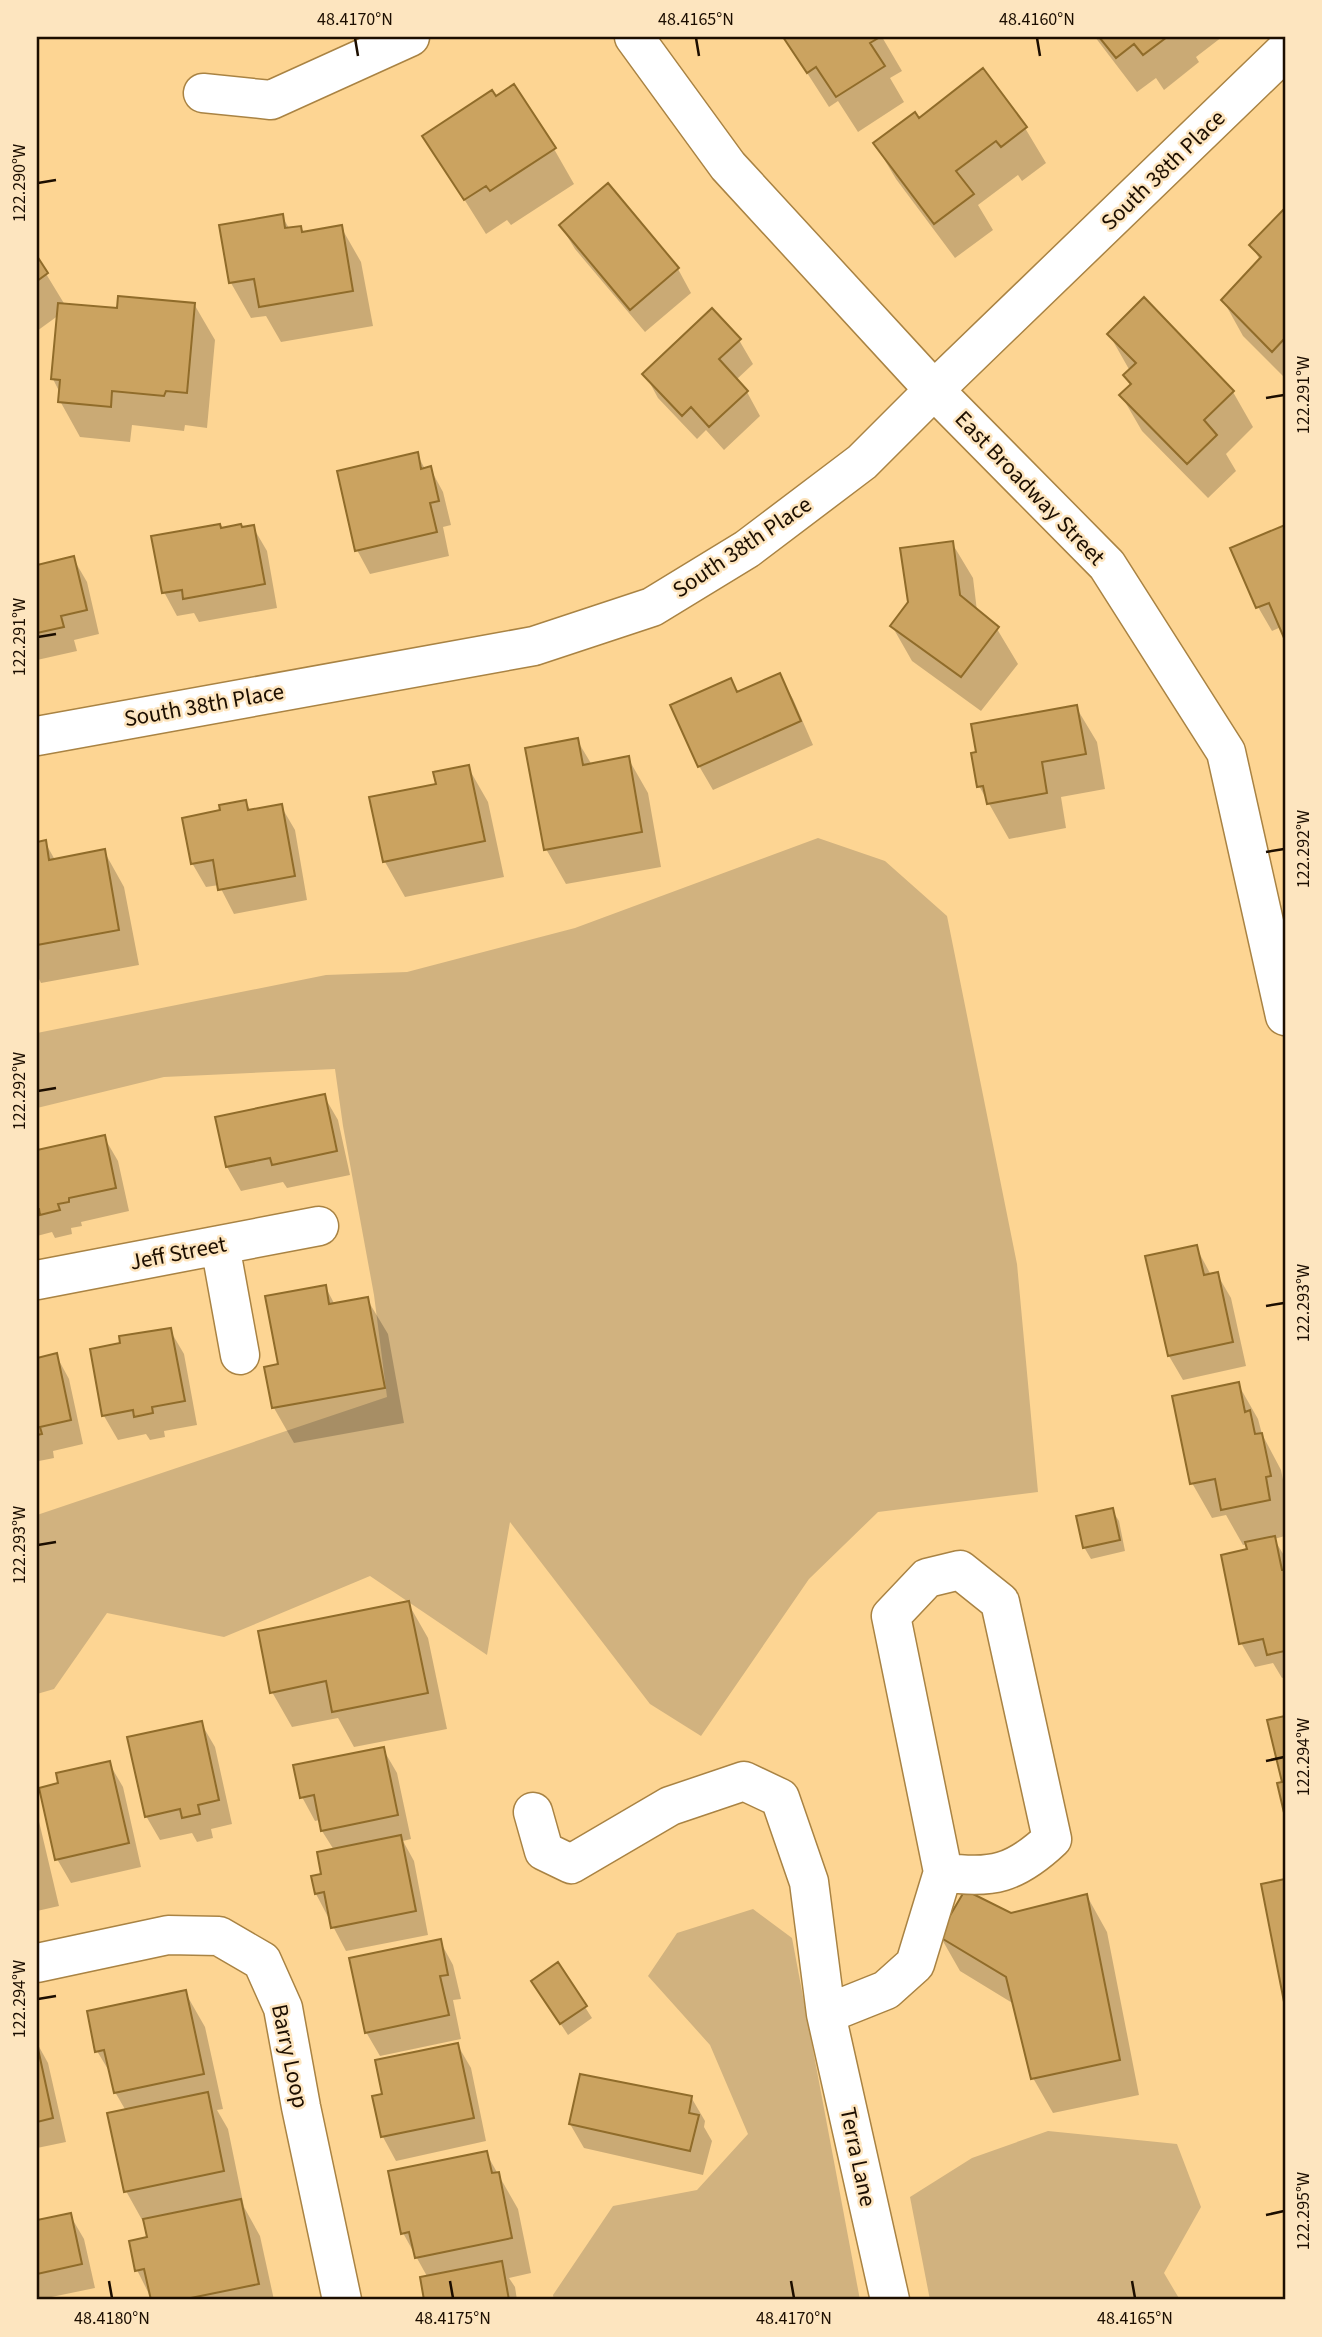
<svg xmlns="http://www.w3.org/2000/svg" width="1322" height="2337" font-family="'Source Sans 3',sans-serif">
  <rect width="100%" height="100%" fill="#fdd593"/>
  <path fill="#d1b27f" d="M818,838L885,861L947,916L1017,1264L1038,1492L878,1512L809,1579L701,1736L650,1704L510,1522L487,1655L370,1576L224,1637L107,1613L54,1689L37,1694V1515L387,1397L374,1295L343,1126L335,1069L164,1077L37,1108V1033L326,975L407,972L575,928Z
    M753,1909L792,1938L860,2300H554L553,2295L613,2206L697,2190L748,2134L710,2045L648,1976L677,1933Z
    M1048,2131L1177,2144L1201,2207L1164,2273L1180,2300H930L910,2197L972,2158Z"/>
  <path fill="#0003" d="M784,37H882L902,71L890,78L904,102L858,132L838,101L829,107Z
    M1095,37H1222L1196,57L1199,62L1164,90L1156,78L1137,92Z
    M918,121L1025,128L1046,163L1022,181L1018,175L978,205L993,230L955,258L896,179L875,144Z
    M425,137L554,149L574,184L511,225L507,220L486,234Z
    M1285,210V378L1243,336L1223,300L1260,260L1251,245Z
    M282,216L290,230L300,228L303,233L341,227L361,262L373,326L281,342L266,316L251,318L231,283L221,226Z
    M561,226L678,269L691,293L645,332L575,249Z
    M37,259L65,305L118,310L194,304L215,340L207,428L185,425L184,431L132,425L130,442L80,437L60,401V393L53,379L59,315L37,331Z
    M1144,299L1233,392L1253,427L1226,454L1236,471L1208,498L1142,431L1121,395L1131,386L1125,376L1130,371L1109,334Z
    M739,340L753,364L736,380L747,392L760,416L724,450L706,430L697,439L658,398L645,374Z
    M417,454L425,469L430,468L443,492L451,525L443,527L449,556L370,574L357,550Z
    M1285,526V637L1281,627L1272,631L1258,607L1232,549Z
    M253,527L267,551L277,608L199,622L194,613L177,616L164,592L222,530Z
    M952,543L973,578L977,611L997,629L1018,664L981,711L912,661L892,626Z
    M73,558L87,582L99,634L74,640L77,651L37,660V567Z
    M779,675L793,699L813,745L713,790L699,766L738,694Z
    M1076,707L1097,742L1105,789L1061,797L1066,828L1009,839L979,786Z
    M577,740L592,765L628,758L648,793L661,867L566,884L546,849Z
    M468,767L488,802L504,877L405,897L385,862L371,799L438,785Z
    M246,802L251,812L281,806L295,830L307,900L234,914L219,885L206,887L192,863L223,812Z
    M45,842L55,860L104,851L124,887L139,965L41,983L37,975V844Z
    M324,1096L338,1120L350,1175L287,1188L283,1182L241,1191L227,1167Z
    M104,1137L118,1161L129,1211L81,1222L82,1226L71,1228L72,1234L55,1238L52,1232L37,1236V1152Z
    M1196,1247L1211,1275L1217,1274L1231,1298L1246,1366L1183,1380L1169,1356L1148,1258Z
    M325,1286L335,1305L367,1299L388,1334L404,1423L294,1443L274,1408L266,1368L280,1366Z
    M170,1330L184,1354L197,1425L164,1431L165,1437L150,1440L146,1434L118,1440L104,1416L92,1350L122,1345Z
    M56,1355L69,1379L83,1444L53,1451L54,1458L39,1461L37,1458V1360Z
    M1238,1384L1258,1419L1262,1434L1281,1470L1285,1490V1536L1274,1539L1285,1557V1677L1282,1678L1273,1663L1255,1667L1241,1643L1250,1551L1248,1544L1243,1545L1226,1515L1212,1518L1192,1483Z
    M1112,1510L1119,1521L1125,1551L1091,1559L1084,1547Z
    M408,1603L428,1638L447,1729L354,1747L338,1718L292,1727L272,1692Z
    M201,1723L215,1747L232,1824L211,1829L213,1838L197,1842L192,1833L160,1840L146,1816Z
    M383,1749L397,1773L411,1839L403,1841L414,1861L428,1935L346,1951L316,1894L334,1850L322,1831L320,1820L315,1821L302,1797Z
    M109,1763L123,1787L141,1867L71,1883L57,1859L60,1785Z
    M37,1813L59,1906L37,1911Z
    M1285,1881V1998L1263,1885Z
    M1087,1896L1107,1932L1139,2095L1053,2113L1033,2078L1014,2004L960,1971L940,1936Z
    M440,1941L453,1965L461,1999L453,2000L461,2039L380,2056L366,2032Z
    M558,1965L592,2018L568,2035L540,1993Z
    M185,1992L205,2027L223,2109L217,2110L228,2129L244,2207L260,2236L274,2300H152L137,2270L149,2239L146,2227L126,2191V2111L115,2092L112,2076L97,2051Z
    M37,2043L48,2063L66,2142L37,2148Z
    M457,2044L471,2068L486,2141L396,2161L383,2137L374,2097L384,2095Z
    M691,2097L705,2121L704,2127L712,2141L703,2175L584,2148L570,2124Z
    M486,2153L518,2209L531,2273L509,2278L515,2287L517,2300H426L422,2279L428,2278L403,2233Z
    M70,2215L84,2239L95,2288L37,2300V2222Z"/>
  <path fill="#cba360" stroke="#906c2a" stroke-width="2" d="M783,37H880L870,43L885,66L836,97L816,67L807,73Z
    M1099,37H1167L1143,55L1134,44L1116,58Z
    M983,68L1027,127L1001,147L996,141L956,171L974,194L934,224L873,143L915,112L919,118Z
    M514,84L556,148L490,191L486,186L464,200L422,136L492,90L496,96Z
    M608,183L679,268L630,310L559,225Z
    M1285,208V338L1272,352L1221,300L1261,257L1249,245Z
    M283,214L285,228L301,226L302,232L342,225L353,291L259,307L254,279L229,283L219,225Z
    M37,256L48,273L37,281Z
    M118,296L195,303L187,393L166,391L164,396L112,391L111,407L58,402L60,380L51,379L58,303L117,308Z
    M1144,297L1234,391L1204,420L1217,435L1187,464L1119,395L1131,384L1123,375L1136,363L1107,334Z
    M712,308L741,339L719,359L748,391L709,427L691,407L682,416L642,374Z
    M418,452L421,469L431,466L439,501L430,503L437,532L355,551L337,471Z
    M220,524L221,528L241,524L242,527L254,525L265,584L183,599L182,590L162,593L151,536Z
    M1285,525V637L1284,638L1269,603L1256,608L1230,548Z
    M953,541L960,595L999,627L961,677L890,626L908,602L900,548Z
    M74,556L87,610L61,616L64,627L37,633V565Z
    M780,673L801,721L698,767L670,705L731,678L737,692Z
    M1077,705L1086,754L1042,762L1047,793L987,804L983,786L977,787L971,753L976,752L971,724Z
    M578,738L583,765L629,756L642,832L544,850L525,748Z
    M469,765L485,841L383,862L369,797L436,784L433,772Z
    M246,800L248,810L282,804L295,876L218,890L213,860L191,864L182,818L220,810L219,805Z
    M46,840L49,860L105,849L119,930L37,945V842Z
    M325,1094L337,1151L272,1165L270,1158L226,1167L215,1117Z
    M105,1135L116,1188L69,1198V1202L58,1204L60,1210L40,1215L39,1209H37V1150Z
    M1197,1245L1204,1275L1218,1272L1233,1342L1168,1356L1145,1256Z
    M326,1285L329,1304L368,1297L385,1388L272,1408L264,1367L278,1364L265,1296Z
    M171,1328L185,1401L152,1407L153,1413L134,1417L133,1410L102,1416L90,1349L120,1343L119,1336Z
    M57,1353L71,1420L40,1427L42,1434L37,1435V1358Z
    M1239,1382L1245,1412L1250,1410L1255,1434L1262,1433L1271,1476L1266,1477L1270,1500L1221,1510L1215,1479L1190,1484L1172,1396Z
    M1113,1508L1120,1540L1083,1548L1076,1516Z
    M1275,1536L1282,1570H1285V1651L1267,1655L1263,1639L1239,1644L1221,1555L1247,1549L1245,1542Z
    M409,1601L428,1693L332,1712L326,1681L270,1693L258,1631Z
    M1285,1716V1817L1277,1783L1282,1782L1267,1720Z
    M202,1721L219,1800L198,1805L200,1814L182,1818L180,1809L145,1817L127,1737Z
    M384,1747L398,1815L321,1831L314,1795L300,1798L293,1765Z
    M110,1761L129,1843L55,1860L39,1788L58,1783L56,1773Z
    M401,1835L416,1911L331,1928L324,1892L315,1894L311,1876L321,1874L317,1852Z
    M1285,1879V2007L1261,1884Z
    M965,1890L1011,1913L1087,1894L1120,2060L1031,2079L1006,1977L938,1936Z
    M441,1939L448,1975L440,1976L449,2015L365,2033L349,1958Z
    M558,1962L587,2006L560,2024L531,1981Z
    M186,1990L204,2074L114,2093L104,2050L95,2052L87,2011Z
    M458,2043L474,2118L381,2137L372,2096L382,2094L375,2060Z
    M37,2044L53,2118L37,2122Z
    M580,2074L692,2096L689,2113L699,2115L690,2151L569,2124Z
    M208,2092L224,2171L124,2192L107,2113Z
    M487,2151L492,2173L499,2172L512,2238L415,2258L409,2232L401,2234L388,2171Z
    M241,2199L259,2284L181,2300H151L144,2269L135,2271L129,2241L147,2237L143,2219Z
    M71,2213L82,2264L37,2274V2220Z
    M502,2261L509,2300H424L420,2277Z"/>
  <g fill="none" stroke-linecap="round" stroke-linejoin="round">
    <g stroke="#a98343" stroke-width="41">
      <path id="minor" d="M634,37L728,166L934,390L1107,565L1226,752L1285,1016
        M203,93L271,100L410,37
        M37,736L534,646L652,607L747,549L862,462L934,390L1285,51
        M220,1245L240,1355
        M37,1280L319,1226
        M533,1812L544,1851L571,1864L670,1806L744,1781L780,1798L809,1882L826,2014L890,2300
        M37,1963L168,1935L219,1936L262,1961L283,2008L301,2107L342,2300
        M826,2014L886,1990L915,1964L943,1872L891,1616L927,1578L960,1570L1000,1602L1052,1839C1016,1873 992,1880 943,1872"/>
    </g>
    <use href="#minor" stroke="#fff" stroke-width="38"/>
  </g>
  <path fill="none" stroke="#1c0e00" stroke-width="2.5" d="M355,38L358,56M696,38L699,56M1037,38L1040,56M38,183L56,180M1266,398L1284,395M38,637L56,634M1266,852L1284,849M38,1091L56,1088M1266,1306L1284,1303M38,1545L56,1542M1266,1761L1284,1757M38,1999L56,1996M1266,2215L1284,2211M109,2281L112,2298M450,2281L453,2298M791,2281L794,2298M1132,2281L1135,2298"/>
  <g text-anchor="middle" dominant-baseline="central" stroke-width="5" stroke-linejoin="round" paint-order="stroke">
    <g font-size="23" fill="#1c0e00" stroke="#fde5bf">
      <text transform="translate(1163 170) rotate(-44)">South 38th Place</text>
      <text transform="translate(1030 488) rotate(46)">East Broadway Street</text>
      <text transform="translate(742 547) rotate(-34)">South 38th Place</text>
      <text transform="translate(204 705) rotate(-10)">South 38th Place</text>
      <text transform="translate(178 1253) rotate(-11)">Jeff Street</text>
      <text transform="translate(290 2056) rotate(78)">Barry Loop</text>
      <text transform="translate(858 2157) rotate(78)">Terra Lane</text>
    </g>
  </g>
  <rect width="1322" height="2337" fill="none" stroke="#fde5bf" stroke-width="77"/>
  <rect x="38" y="38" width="1246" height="2260" fill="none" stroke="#1c0e00" stroke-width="2.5"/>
  <g font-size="18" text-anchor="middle" fill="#1c0e00">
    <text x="355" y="25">48.4170°N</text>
    <text x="696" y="25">48.4165°N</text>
    <text x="1037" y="25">48.4160°N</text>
    <text transform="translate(19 183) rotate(-90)" y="6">122.290°W</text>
    <text transform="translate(1303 395) rotate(-90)" y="6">122.291°W</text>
    <text transform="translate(19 637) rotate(-90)" y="6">122.291°W</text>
    <text transform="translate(1303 849) rotate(-90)" y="6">122.292°W</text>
    <text transform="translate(19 1091) rotate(-90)" y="6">122.292°W</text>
    <text transform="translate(1303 1303) rotate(-90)" y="6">122.293°W</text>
    <text transform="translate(19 1545) rotate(-90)" y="6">122.293°W</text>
    <text transform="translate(1303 1757) rotate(-90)" y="6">122.294°W</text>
    <text transform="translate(19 1999) rotate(-90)" y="6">122.294°W</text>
    <text transform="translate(1303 2211) rotate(-90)" y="6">122.295°W</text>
    <text x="112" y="2324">48.4180°N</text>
    <text x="453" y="2324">48.4175°N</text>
    <text x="794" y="2324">48.4170°N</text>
    <text x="1135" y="2324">48.4165°N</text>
  </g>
</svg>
